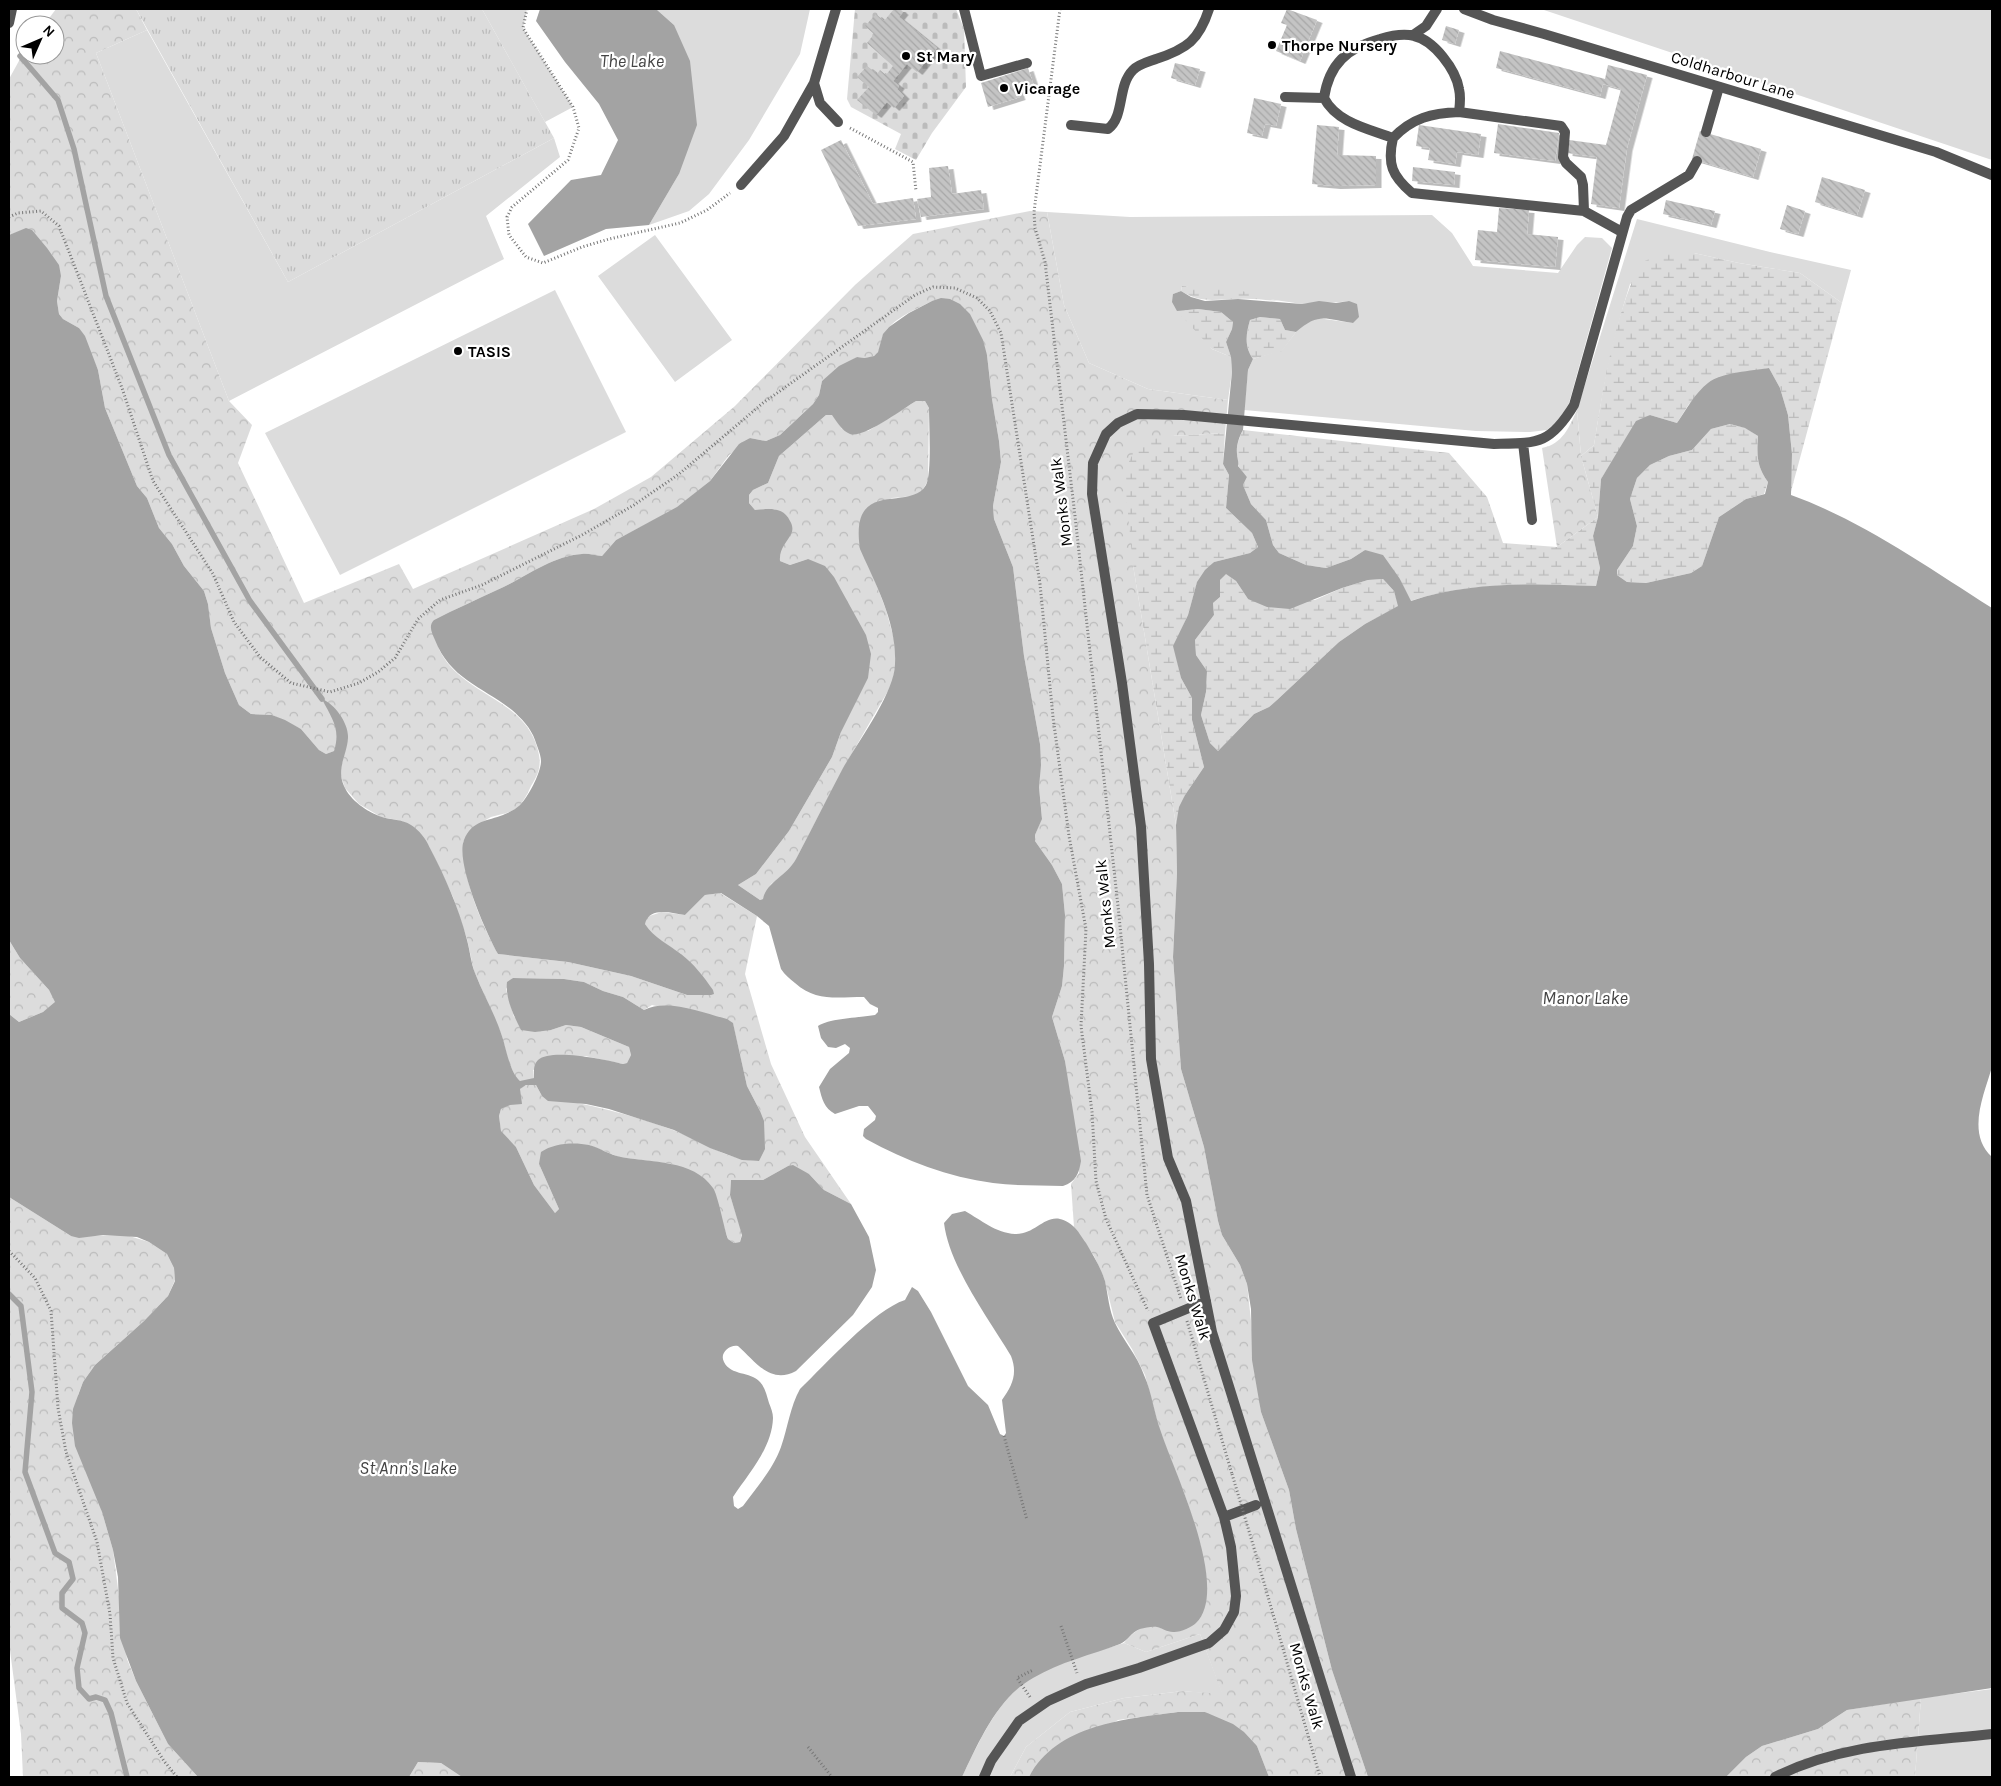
<svg xmlns="http://www.w3.org/2000/svg" width="2001" height="1786" font-family="Karla,sans-serif">
  <defs>
    <pattern id="forest-crowns" width="20" height="18" patternUnits="userSpaceOnUse" patternTransform="scale(1.25)"><rect width="20" height="18" fill="#dcdcdc"/><path d="M2 6a3 3 0 1 1 6 0M12 15a3 3 0 1 1 6 0" fill="none" stroke="#bbb"/></pattern>
    <pattern id="wetland-marsh" width="20" height="14" patternUnits="userSpaceOnUse" patternTransform="scale(1.25)"><rect width="20" height="14" fill="#dcdcdc"/><path d="M1 5h8M5 5V1M11 12h8M15 12V8" fill="none" stroke="#bbb"/></pattern>
    <pattern id="cemetery-stones" width="16" height="16" patternUnits="userSpaceOnUse" patternTransform="scale(1.25)"><rect width="16" height="16" fill="#dcdcdc"/><path d="M2 7V4a2 2 0 0 1 4 0v3zM10 15v-3a2 2 0 0 1 4 0v3z" fill="#bbb"/></pattern>
    <pattern id="park-tufts" width="24" height="20" patternUnits="userSpaceOnUse" patternTransform="scale(1.25)"><rect width="24" height="20" fill="#dcdcdc"/><path d="M3 7l-1-3M5 7V3M7 7l1-3M15 17l-1-3M17 17v-4M19 17l1-3" fill="none" stroke="#bbb"/></pattern>
    <pattern id="building-back-hatch" width="6" height="6" patternUnits="userSpaceOnUse" patternTransform="scale(1.25)"><rect width="6" height="6" fill="#c4c4c4"/><path d="M-1 5l2 2M0 0l6 6M5-1l2 2" fill="none" stroke="#a7a7a7"/></pattern>
    <filter id="shadow"><feDropShadow dx="5.5" dy="3" stdDeviation="0" flood-color="#0004"/></filter>
  </defs>
  <rect width="100%" height="100%" fill="#fff"/>
  <path fill="#dcdcdc" d="M482,9H527L523,28L573,107L545,122Z
    M656,9H810L800,54L749,140L709,194L689,211L649,225L679,174L674,25Z
    M1541,9H1992V160Z
    M147,30L288,282L554,138L560,157L486,216L504,259L229,401L96,53Z
    M1047,212L1130,217L1432,215L1452,233L1473,266L1558,273L1577,245L1585,237L1602,238L1612,248L1569,403L1561,418L1547,430L1530,432L1476,431L1244,410L1248,370L1253,359L1282,350L1296,332L1305,324L1317,318L1353,323L1349,301C1333,304 1318,301 1302,304L1182,286L1181,291L1173,294L1212,349L1231,357L1232,372L1228,400L1148,389L1089,363L1064,305Z
    M1637,219L1770,252L1851,270L1842,303L1800,273L1739,263L1694,253L1630,284C1612,340 1603,388 1594,445L1581,456L1577,410Z
    M655,235L732,340L675,382L598,276Z
    M555,290L626,432L340,575L265,433Z
    M1200,1634L1223,1695L1183,1691L1124,1698L1070,1712L1026,1747L1010,1777H962C979,1742 997,1700 1031,1678C1059,1661 1093,1653 1124,1643L1146,1652Z
    M1992,1689V1777H1915L1921,1698Z"/>
  <path fill="url(#forest-crowns)" d="M56,9H136L147,30L96,53L229,401L252,425L238,463L304,603L399,564L413,589L594,509L651,477L735,406L855,285L913,234L1030,211L1047,212L1064,305L1089,363L1148,389L1228,400L1225,433L1171,436L1133,565L1176,825L1177,873L1173,957L1181,1069L1204,1147L1218,1221L1222,1235L1240,1265L1247,1284L1261,1412L1289,1490L1296,1529L1332,1670L1368,1777H1269L1257,1746L1205,1712H1178L1118,1720L1033,1770L1029,1777H1010L1026,1747L1070,1712L1124,1698L1183,1691L1222,1694L1200,1634L1146,1652L1124,1643C1132,1633 1144,1623 1158,1627C1165,1629 1171,1632 1178,1631L1201,1547L1187,1501L1160,1432L1145,1375L1132,1349L1115,1322L1104,1278L1094,1256L1074,1227L1071,1184L1079,1173L1065,1061L1052,1017L1062,986L1064,966L1065,915L1062,884L1052,865L1035,841V835L1042,818L1039,787L1040,744L1024,656L1013,567L994,519L993,506L1001,462L999,441L992,399L987,355L932,301C917,309 893,318 884,334C880,340 882,350 875,355C870,359 863,358 857,357L822,381L819,395L813,404L780,435L766,441L750,438L729,455L710,481L677,508L616,540L602,556C596,556 588,553 582,554C551,556 525,578 497,590C476,600 455,609 434,620C436,629 436,645 441,653C464,695 523,699 537,747C542,763 540,772 531,786C528,792 524,801 519,806C512,813 501,814 491,817C481,821 471,835 463,842C463,880 480,921 498,954L568,962L631,976L687,995L681,954L651,934L645,924L646,917L662,912L685,915L705,895L720,893L757,916L745,974L771,1064L805,1137L851,1204L824,1190L809,1174L788,1166L763,1180H731L730,1195L742,1233L740,1242L734,1243L728,1239L724,1227L672,1164L619,1157L589,1145L539,1164L559,1209L555,1213L534,1185L516,1147L501,1132L499,1116L501,1109C514,1103 516,1089 524,1086C527,1084 532,1085 536,1085L542,1096C587,1104 630,1114 673,1130C703,1141 725,1160 759,1161L760,1111L747,1086L733,1024L652,1005L644,1010L623,997L603,991L584,982L564,979L513,978L506,989L514,1017L551,1030L566,1025L581,1027L629,1047L631,1055L627,1063L623,1064L585,1056L533,1070L534,1078L528,1081H520L516,1078L508,1060L502,1036L474,971L467,939L453,897L429,846L402,821L381,817L359,804L345,788L341,776V768L348,737L337,729L338,740L334,751L326,754L319,750L301,729L272,715L251,714L239,705L225,673L211,628L208,604L204,591L184,566L172,544L159,528L147,498L137,486L105,408L98,370L79,328L63,319L59,314L57,301L61,276L26,229L9,235V79L25,50V55H55V25H44Z
    M916,401H925L929,408L928,480L925,486L921,492L914,496L892,498L863,513L859,538L886,610L894,639L896,665L892,684L843,769L791,869L771,884L763,899L760,900L738,885L756,874L789,831L832,757L841,732L808,559L790,565L780,561L779,552L792,531L775,509L755,510L749,503V495L753,490L768,483L779,456L826,415L832,414L842,429L868,431Z
    M1577,410L1581,456L1598,517L1557,547L1542,448C1563,444 1569,427 1577,410Z
    M9,940L20,958L49,990L56,1003L43,1012L19,1022L9,1014Z
    M9,1197L71,1236L126,1235L149,1242L167,1254L174,1268L175,1280L168,1296L144,1321L95,1365L83,1382L78,1395L102,1512L113,1550L127,1659L136,1681L168,1744L198,1777H23L21,1734L9,1643Z
    M1921,1698L1915,1777H1726L1746,1757L1762,1746L1818,1729L1847,1710Z
    M418,1762L441,1763L462,1777H409Z"/>
  <path fill="url(#wetland-marsh)" d="M1674,252L1694,253L1739,263L1800,273L1842,303L1790,495L1792,454L1788,415L1780,388L1769,368L1751,372L1689,404L1677,423L1650,415L1615,457L1601,479L1598,517L1593,536L1600,568L1596,586C1532,585 1472,581 1410,601L1400,579L1365,550L1351,559L1326,568L1306,565L1279,553L1273,545L1266,520L1251,504L1243,485L1247,477C1245,474 1241,471 1239,467C1233,457 1238,439 1243,430L1449,453L1487,497L1503,543L1557,547L1598,517L1581,456L1594,445C1604,383 1613,321 1640,263L1661,254Z
    M1182,286L1238,290L1278,301C1265,300 1252,298 1238,299C1215,299 1202,304 1181,291Z
    M1198,309L1221,312L1233,322L1232,329L1226,342L1231,357L1212,349L1177,311Z
    M1260,317L1280,319L1285,330L1296,332L1282,351L1253,359C1244,346 1246,334 1250,320Z
    M1730,424L1746,428L1758,436C1757,454 1756,466 1768,482L1764,494L1746,499L1719,517L1702,566L1691,573L1646,583L1627,582L1617,575V570L1633,546L1637,526L1630,499L1637,478L1650,465L1669,456L1692,450L1711,429Z
    M1225,433L1223,464L1229,475L1226,508L1252,533L1258,547L1250,553L1214,562L1197,583L1188,615L1174,646L1181,678L1192,698V720L1204,767L1185,795L1176,825L1133,565L1124,472L1139,441L1171,436Z
    M1226,573L1236,581L1248,599L1315,600L1342,588L1368,580L1383,579L1394,591L1399,606L1365,624L1339,642L1277,700L1269,707L1254,714L1218,751L1210,743L1201,715L1206,692L1207,671L1196,655L1195,640L1214,615L1213,603L1220,597V580Z"/>
  <path fill="url(#cemetery-stones)" d="M855,9H956L964,29L966,87L932,133L916,160L895,149L901,134L851,107L847,99Z"/>
  <path fill="url(#park-tufts)" d="M136,9H482L554,138L288,282Z"/>
  <path fill="#a3a3a3" fill-rule="evenodd" d="M540,9H656L674,25L690,61L697,125L679,174L649,225L606,229L544,256L528,224L571,180L601,175L618,140L599,104L565,62L536,21Z
    M26,228L32,230L47,248L59,265L61,276L57,301L59,314L63,319L79,328L85,336L98,370L105,408L137,486L147,498L159,528L172,544L184,566L204,591L208,604L211,628L225,673L239,705L251,714L272,715L285,720L301,729L319,750L326,754L334,751C341,729 332,719 322,699C335,704 349,724 348,738C347,755 336,769 344,786C350,800 367,812 382,817C391,820 402,819 411,825C419,830 426,839 430,848C445,877 459,908 467,940C470,951 471,963 475,973C483,994 495,1014 502,1036C506,1048 510,1073 520,1081L534,1078C534,1072 533,1065 538,1060C551,1048 606,1060 623,1064L627,1063L631,1055L629,1047L581,1027L566,1025L551,1030L535,1032L521,1030C514,1016 505,998 507,982L513,978L564,979L584,982L603,991L623,997L644,1010C667,998 703,1013 727,1019L733,1023L747,1086L760,1111L764,1121L765,1149L759,1161L742,1160L710,1148L674,1130L609,1109L586,1104L548,1101L542,1096L536,1085H526L520,1089L522,1104L510,1105L501,1109L499,1116L501,1131L516,1147L534,1185L555,1213L559,1209L539,1164L541,1152C554,1143 574,1142 589,1145C600,1148 610,1155 621,1157C651,1163 693,1159 713,1188C718,1195 724,1228 728,1239L734,1243L740,1242L742,1235L730,1195L731,1180H763L788,1166L793,1165L809,1174L824,1190L851,1204L869,1237L876,1270L872,1287L853,1315L796,1371C770,1385 755,1361 738,1346C730,1344 719,1353 724,1362C731,1376 750,1371 760,1382C765,1387 767,1396 769,1403C771,1408 773,1413 773,1418C772,1448 749,1473 733,1497L734,1506L738,1509L743,1506C757,1487 773,1469 781,1447C788,1427 790,1407 800,1389C826,1364 874,1310 905,1300L912,1287L918,1291L931,1312L968,1386L988,1405L1000,1434L1004,1436L1006,1433L1002,1400C1012,1386 1018,1374 1011,1356C989,1319 949,1266 944,1223L952,1214L965,1211C981,1220 996,1233 1015,1234C1039,1235 1048,1205 1073,1226C1078,1230 1082,1238 1086,1243C1093,1255 1101,1268 1105,1281C1108,1295 1109,1310 1115,1323C1123,1340 1137,1355 1144,1375C1152,1393 1154,1413 1161,1432C1174,1471 1231,1589 1196,1623C1192,1627 1179,1633 1173,1632C1167,1632 1162,1628 1157,1627C1152,1626 1145,1628 1140,1629C1131,1632 1128,1641 1120,1644C1091,1655 1060,1662 1033,1678C997,1698 979,1742 962,1777H462L441,1763L418,1762L409,1777H198L168,1744L136,1681L120,1638L118,1577L113,1550L102,1512L75,1446L72,1423L73,1409L83,1382L95,1365L144,1321L168,1296L175,1281L174,1268L167,1254L149,1242L137,1237L103,1235L79,1238L71,1236L9,1197V1014L19,1022L43,1012L55,1002L49,990L20,958L9,940V235Z
    M1181,291L1191,297L1205,301L1238,299L1302,304L1319,301L1336,303L1349,301L1357,304L1359,317L1353,323C1325,319 1319,312 1296,332L1285,330L1280,319L1260,317L1250,320C1246,334 1244,346 1253,359L1248,370L1243,430C1239,437 1236,446 1237,454C1237,459 1239,461 1238,466L1247,477L1243,485L1251,504L1266,520L1273,545L1279,553L1306,565L1326,568L1351,559L1365,550L1383,555L1400,579L1411,601C1472,581 1532,584 1596,586L1600,568L1593,536L1598,517L1601,479L1636,421L1650,415L1677,423C1686,410 1695,393 1708,383C1722,372 1752,371 1769,368L1780,388L1788,415L1792,454L1791,495C1863,521 1927,567 1992,608V1067C1984,1095 1966,1133 1992,1157V1688L1847,1710L1818,1729L1762,1746L1746,1757L1726,1777H1368L1332,1670L1296,1529L1289,1490L1261,1412L1252,1360L1251,1309L1247,1284L1240,1265L1222,1235L1218,1221L1204,1147L1181,1069L1173,957L1177,873L1176,825L1179,807L1185,795L1204,767L1192,720V698L1181,678L1173,646L1188,615L1197,582L1205,570L1214,562L1250,553L1258,547L1252,533L1226,508L1229,475L1223,464L1232,372L1231,357L1226,342L1232,329L1233,322L1221,312L1198,309L1177,311L1172,302L1173,294ZM1730,424L1745,428L1758,436C1757,454 1756,466 1768,482L1765,494L1746,499L1719,517L1702,566L1691,573L1646,583L1627,582L1617,575V570L1633,546L1637,526L1630,499L1637,478L1650,465L1669,456L1692,450L1711,429ZM1226,574L1236,581L1248,599L1267,607L1290,609L1342,588L1368,580L1383,579L1394,591L1398,606L1365,624L1339,642L1277,700L1269,707L1254,714L1218,751L1210,743L1201,715L1206,692L1207,671L1196,655L1195,640L1214,615L1213,603L1220,597V580Z
    M941,298L950,299L960,304L970,314L983,340L987,355L992,399L999,441L1001,462L993,506L994,519L1013,567L1024,656L1040,744L1041,765L1039,787L1042,819L1035,835V841L1052,865L1062,884L1065,915L1064,966L1062,986L1052,1017L1065,1061L1081,1161C1079,1173 1076,1182 1063,1186C1040,1185 1016,1186 993,1183C948,1177 906,1161 866,1139L863,1136L864,1129L875,1120L876,1116L868,1106H859L835,1114C824,1108 822,1099 819,1087L830,1069L849,1053L850,1048L845,1044L836,1048L828,1047L821,1038L818,1026C830,1018 859,1018 875,1015L878,1012V1008L870,1004L864,997C837,997 816,1002 795,983C790,979 785,975 781,969L769,926L757,916L721,893L705,895L685,915C672,913 649,906 645,924C654,938 668,944 681,954C694,964 704,977 713,990L714,994L711,995H687L631,976L568,962L498,954C486,933 455,862 464,840C472,820 488,821 503,815C508,813 516,809 520,805C528,797 541,773 541,761C541,755 537,746 535,740C531,728 521,718 512,710C483,687 450,679 435,640C432,633 428,626 434,620C455,609 476,600 497,590C525,578 551,556 582,554C588,553 596,556 602,556L616,540L677,507L710,481L739,444L750,438L766,441L780,435L813,404L819,395L822,381L839,366L857,357L865,358L874,356L878,352L883,334L889,327L909,313L932,301ZM916,401H925L929,408C929,423 932,474 926,485C910,513 849,476 860,549C876,585 897,623 895,664C895,692 858,742 843,768C827,798 812,829 796,859C787,876 767,881 763,899L760,900L738,885L756,874L789,831L832,757L841,732L868,678L871,654L866,635L834,577L825,566L808,559L790,565L780,561C779,548 787,543 792,532C793,528 792,524 790,521C783,506 768,509 755,510L749,503V495L753,490L768,483L779,456L826,415H832C837,422 842,431 850,434C863,439 904,408 916,401Z
    M1178,1712H1205L1233,1724L1244,1732L1257,1746L1269,1777H1029C1057,1724 1126,1719 1178,1712Z"/>
  <g fill="none" stroke-linecap="round" stroke-linejoin="round">
    <path stroke="#a3a3a3" stroke-width="5.5" d="M20,56L58,100L74,149L106,296L169,455L250,601L322,699
      M9,1294L21,1306L32,1392L25,1472L55,1553L69,1562L73,1579L62,1593V1608L82,1623L85,1633L77,1668L79,1688L89,1699L96,1697L105,1700L111,1713L127,1777"/>
  </g>
  <path fill="url(#building-back-hatch)" filter="url(#shadow)" d="M894,9H900L903,12L899,17L937,48L917,72L907,64L893,81L899,86L897,89L904,96L894,108L887,102L876,115L857,100L869,87L857,77L867,66L877,74L880,70L886,75L893,66L867,43L874,34L865,26L876,14L884,21Z
    M1287,9L1317,20L1300,61L1276,51L1287,25L1281,23Z
    M1446,26L1459,30L1455,44L1442,40Z
    M1500,51L1605,79L1608,65L1647,75L1627,148L1619,208L1591,204L1597,157L1567,153L1569,140L1606,145L1621,89L1603,84L1600,96L1496,68Z
    M1175,63L1200,69L1195,85L1171,78Z
    M1028,68L1034,86L1018,91L1020,97L988,107L981,83Z
    M1254,98L1281,104L1276,126L1265,124L1262,136L1247,133Z
    M1498,124L1559,133L1555,161L1494,153Z
    M1317,125L1339,127L1337,155L1376,156V185L1335,186L1312,184Z
    M1419,125L1481,134L1478,155L1457,152L1455,164L1428,160L1430,148L1416,146Z
    M1700,131L1761,149L1753,177L1692,159Z
    M841,140L873,204L913,198L916,219L858,226L821,150Z
    M948,166L952,194L981,190L984,209L921,217L917,199L931,197L929,168Z
    M1413,167L1455,172L1454,185L1412,181Z
    M1822,177L1865,190L1857,215L1815,202Z
    M1666,200L1715,211L1711,225L1663,214Z
    M1787,205L1805,211L1798,234L1780,229Z
    M1499,208L1529,210L1527,234L1558,237L1555,267L1475,260L1478,230L1497,232Z"/>
  <g fill="none" stroke-linecap="round" stroke-linejoin="round">
    <path stroke="#777" stroke-width="3" stroke-dasharray="1 2.5" stroke-linecap="butt" d="M527,9L523,28L573,107L579,128L568,160L512,207L507,217L509,235L526,257L543,263L582,247L609,239L680,223L707,210L730,193
      M1060,9L1034,212L1035,228L1045,262L1075,516L1118,906L1147,1195L1181,1299
      M850,128L913,162L916,191
      M9,217L18,213L41,211L59,226L122,388L153,481L213,574L234,622L260,657L291,683L330,692L359,683L378,672L395,658L418,619L440,600L482,585L582,535L634,505L679,474L763,403L915,295L933,287L955,288L977,298L990,311L1001,333L1040,584L1053,717L1069,836L1086,929L1081,1026L1092,1112L1096,1181L1106,1219L1148,1311
      M9,1251L35,1278L51,1311L58,1408L66,1452L97,1542L110,1614L113,1658L127,1703L164,1761L177,1777
      M1187,1321L1232,1474
      M1004,1436L1027,1520
      M1254,1548L1320,1777
      M1061,1626L1077,1673
      M1030,1697L1017,1678L1033,1670
      M808,1747L832,1777"/>
    <path stroke="#555" stroke-width="10" d="M836,9L814,83L820,103L838,122
      M964,9L981,76L1027,63
      M1413,35L1426,26L1437,9
      M1285,97L1324,98C1337,123 1369,129 1393,138C1387,164 1392,176 1412,193L1584,211L1622,232
      M1324,98C1329,64 1347,48 1380,39C1390,36 1403,33 1414,36C1434,40 1456,70 1459,89C1461,97 1460,104 1459,112L1561,126L1565,132L1563,157L1566,163L1581,177L1583,185L1584,211
      M1071,125L1108,129C1125,116 1117,86 1133,70C1139,64 1148,62 1156,59C1187,49 1199,40 1209,9
      M1706,132L1719,87
      M1393,138C1412,118 1432,113 1459,112
      M741,185L784,136L814,83
      M1523,443L1532,520
      M1224,1517L1256,1505
      M984,1777L991,1761L1019,1721L1048,1701L1086,1684L1139,1668L1209,1643L1224,1630L1234,1612L1236,1596L1231,1547L1224,1517L1153,1323L1206,1301
      M1351,1777L1212,1332L1186,1201L1168,1158L1151,1059L1149,964L1141,827L1122,683L1092,494L1093,463L1106,434L1118,423L1137,414L1184,415L1494,444C1537,443 1550,445 1574,405L1627,217L1631,210L1689,175L1697,161
      M1775,1777C1843,1743 1918,1742 1992,1734"/>
    <path stroke="#555" stroke-width="10" d="M1464,9L1493,20L1544,34L1936,152L1992,175
      M9,23L12,9"/>
    <path stroke="#777" stroke-width="3" stroke-dasharray="1 2.5" stroke-linecap="butt" d="M1232,1474L1254,1548"/>
  </g>
  <g fill="#000" stroke="#fff" stroke-width="2">
    <circle cx="1272" cy="45" r="5"/>
    <circle cx="906" cy="56" r="5"/>
    <circle cx="1004" cy="88" r="5"/>
    <circle cx="458" cy="351" r="5"/>
  </g>
  <g text-anchor="middle" dominant-baseline="central" stroke-width="4.5" stroke-linejoin="round" paint-order="stroke">
    <g font-size="16" font-weight="bold" fill="#000" stroke="#fff" text-anchor="start">
      <text x="1282" y="45">Thorpe Nursery</text>
      <text x="916" y="56">St Mary</text>
      <text x="1014" y="88">Vicarage</text>
      <text x="468" y="351">TASIS</text>
    </g>
    <g font-size="16" fill="#000" stroke="#fff">
      <text transform="translate(1733 75) rotate(17)">Coldharbour Lane</text>
      <text transform="translate(1061 502) rotate(-97)">Monks Walk</text>
      <text transform="translate(1105 904) rotate(-96)">Monks Walk</text>
      <text transform="translate(1193 1297) rotate(73)">Monks Walk</text>
      <text transform="translate(1307 1686) rotate(74)">Monks Walk</text>
    </g>
    <g font-size="18" font-style="italic" fill="#444" stroke="#fff">
      <text x="632" y="61">The Lake</text>
      <text x="1585" y="998">Manor Lake</text>
      <text x="408" y="1468">St Ann's Lake</text>
    </g>
  </g>
  <rect width="2001" height="1786" fill="none" stroke="#000000" stroke-width="20"/>
  <g transform="translate(40 40) rotate(45)"><circle r="24" fill="#ffffff" stroke="#999999"/>
  <path d="M0-4L9 19L0 12L-9 19Z" fill="#000000"/>
  <text y="-8" font-size="14" font-weight="bold" text-anchor="middle" fill="#000000">N</text>
  </g>
</svg>
